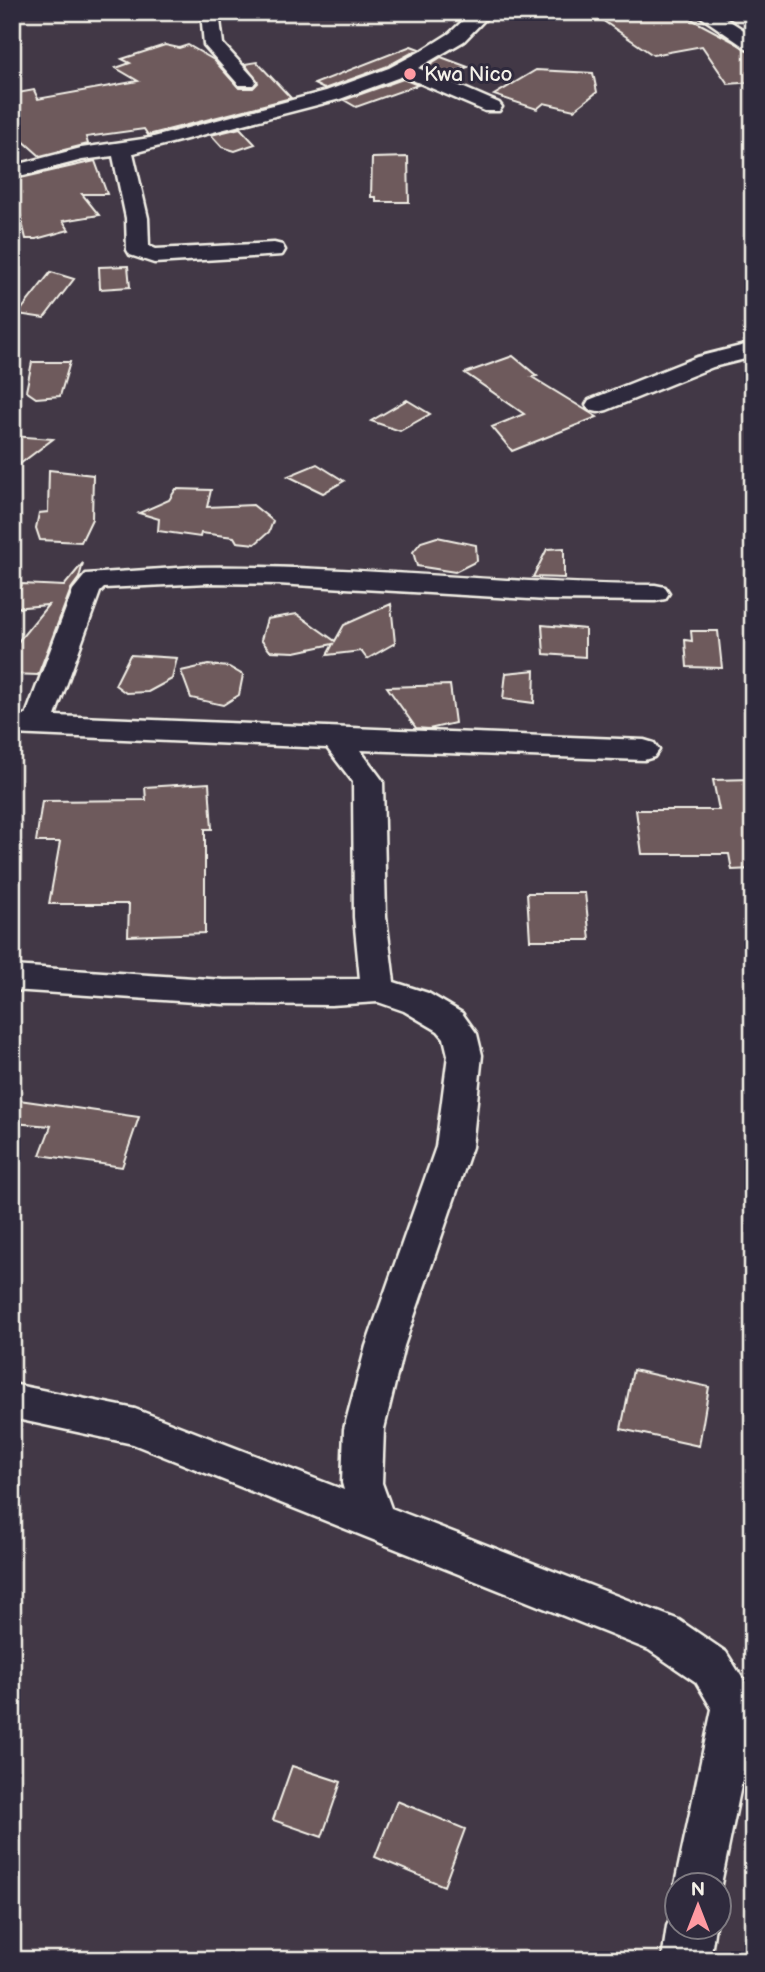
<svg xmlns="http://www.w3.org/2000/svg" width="765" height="1972" font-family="'Balsamiq Sans',sans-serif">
  <rect width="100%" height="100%" fill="#423846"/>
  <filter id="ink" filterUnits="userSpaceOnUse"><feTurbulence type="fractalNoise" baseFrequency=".0143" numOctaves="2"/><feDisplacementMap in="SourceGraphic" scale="14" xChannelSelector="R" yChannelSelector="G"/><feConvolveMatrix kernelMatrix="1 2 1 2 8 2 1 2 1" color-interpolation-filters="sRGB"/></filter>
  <g filter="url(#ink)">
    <path fill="#6e5a5c" stroke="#f4f1e8" stroke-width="2" d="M678,12L753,52V82L728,84L702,46L653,55L602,20Z
      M165,45L179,48L188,45L214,60L239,88H253L258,83L245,64L257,62L291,98L148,135L144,129L86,137L88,144L40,156L12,131V94L34,90L38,99L138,81L116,68L130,63L122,59Z
      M411,46L419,49L388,66L324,89L314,84Z
      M441,57L468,67L443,76L424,68Z
      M536,70L593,73L597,92L574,110L544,103L537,109L494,95Z
      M403,79L418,85L356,107L344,100Z
      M240,128L255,144L235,151L222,147L211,135Z
      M408,157L409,202H376V197H371L372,158Z
      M95,161L107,194H82L99,215L63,221L69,230L36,239H26L12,180Z
      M128,266L130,287L100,289L99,267Z
      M51,272L74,279L44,318L18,314Z
      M513,356L537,376L532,377L597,417L512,451L492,427L524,414L465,373Z
      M32,362H70L60,396L36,398L26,391Z
      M407,400L430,414L400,431L371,421Z
      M12,436L53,439L12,470Z
      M317,464L344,481L323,493L288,476Z
      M49,470L93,475L92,519L81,542L40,540L36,528L39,513L48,512Z
      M176,489L211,490L207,507L253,505L273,521L269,532L255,544L237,542L234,537L201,533L200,537L158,531L159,519L139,513L169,500Z
      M437,537L476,545L477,561L455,572L417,566L413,552L421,542Z
      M564,548V578L533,577L547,549Z
      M83,563L79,578L71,589L38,675L12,674V649L48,605L12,608L22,584L64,586Z
      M391,604L395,643L367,659L361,651L327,655L333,644L295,652L270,651L261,640L267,619L297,614L335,641L344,625Z
      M542,625L585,629V657L544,654Z
      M691,631H718L722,668L687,667L685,640L692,641Z
      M130,655L177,658L172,679L148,692L126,693L115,685Z
      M208,665L229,667L243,675L239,695L223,705L191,698L181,671Z
      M535,670L534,703L503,699L506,673Z
      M450,685L455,723L429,729L416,728L387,687Z
      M753,779V869L732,870L729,854H642L636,810H719L713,780Z
      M209,783L212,829H205V933L128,936L129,904H49L60,842H36L42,801L146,800L145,787Z
      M527,893H585L590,940H530Z
      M12,1099L139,1117L122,1167L40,1155L51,1126L12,1123Z
      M633,1370L709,1387L699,1446L621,1429Z
      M292,1766L341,1782L322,1837L273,1820Z
      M397,1801L465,1829L444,1886L375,1857Z"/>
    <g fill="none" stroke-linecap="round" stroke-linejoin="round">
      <g stroke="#f4f1e8" stroke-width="5">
        <path id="minor" d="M201,12H219L223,44L253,77L256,81L253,85H239L204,45Z
          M472,12H492L464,41L418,68L499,103L502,107L499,111H485L403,76L340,99L133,153L148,218L149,246L156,249L274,243L282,245L285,250L282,255L154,263L130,255L127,250L126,218L113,156L82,160L12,178V166L81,148L150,138L326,91L389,68L423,50L450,33Z
          M694,12H716L753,36V50L746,48Z
          M753,343V357L713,367L607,410L598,412L589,410L586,405L589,400L697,357Z
          M192,567C347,564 501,585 655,585L665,587L669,593L665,599L655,601L547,600L278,584L208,583L104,588L100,592L55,716L644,740L654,743L659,750L654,757L644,760L360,750L383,781L386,917L394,982L428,993L462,1013L477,1034L482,1055L472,1147L404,1346L384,1429L382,1483L391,1508L679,1620L726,1652L753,1695V1727L720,1889V1884H678V1891L675,1884L712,1709L696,1682L649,1650L133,1444L12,1418V1384L135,1409L344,1490L342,1483L344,1429L366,1346L436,1147L448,1055L444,1038L438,1031L404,1011L378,1002L331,1005L224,1004L12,990V966L224,980L360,979L354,917L353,782L327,748L12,734V714L26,715L73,590L86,574Z
          M678,1908V1926H715L710,1960H662L667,1926L674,1909Z"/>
      </g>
      <use href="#minor" fill="#2f2a3d" fill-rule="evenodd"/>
    </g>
  </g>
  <circle fill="#ff9aa2" stroke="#2f2a3d" stroke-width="2.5" cx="410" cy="74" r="7"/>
  <g text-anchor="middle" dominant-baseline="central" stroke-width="6" stroke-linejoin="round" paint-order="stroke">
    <g font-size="21" fill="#f4f1e8" stroke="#2f2a3d" text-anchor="start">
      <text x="424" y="74">Kwa Nico</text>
    </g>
  </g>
  <rect width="765" height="1972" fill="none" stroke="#2f2a3d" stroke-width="42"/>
  <rect x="21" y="21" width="723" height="1930" fill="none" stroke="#f4f1e8" stroke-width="2.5" filter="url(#ink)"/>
  <g transform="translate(698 1906)"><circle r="33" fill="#2f2a3d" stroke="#7e7a81" stroke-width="2"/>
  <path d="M0-5L12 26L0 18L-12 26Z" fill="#ff9aa2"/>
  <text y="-10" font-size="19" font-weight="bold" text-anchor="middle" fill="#f4f1e8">N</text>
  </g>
</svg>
